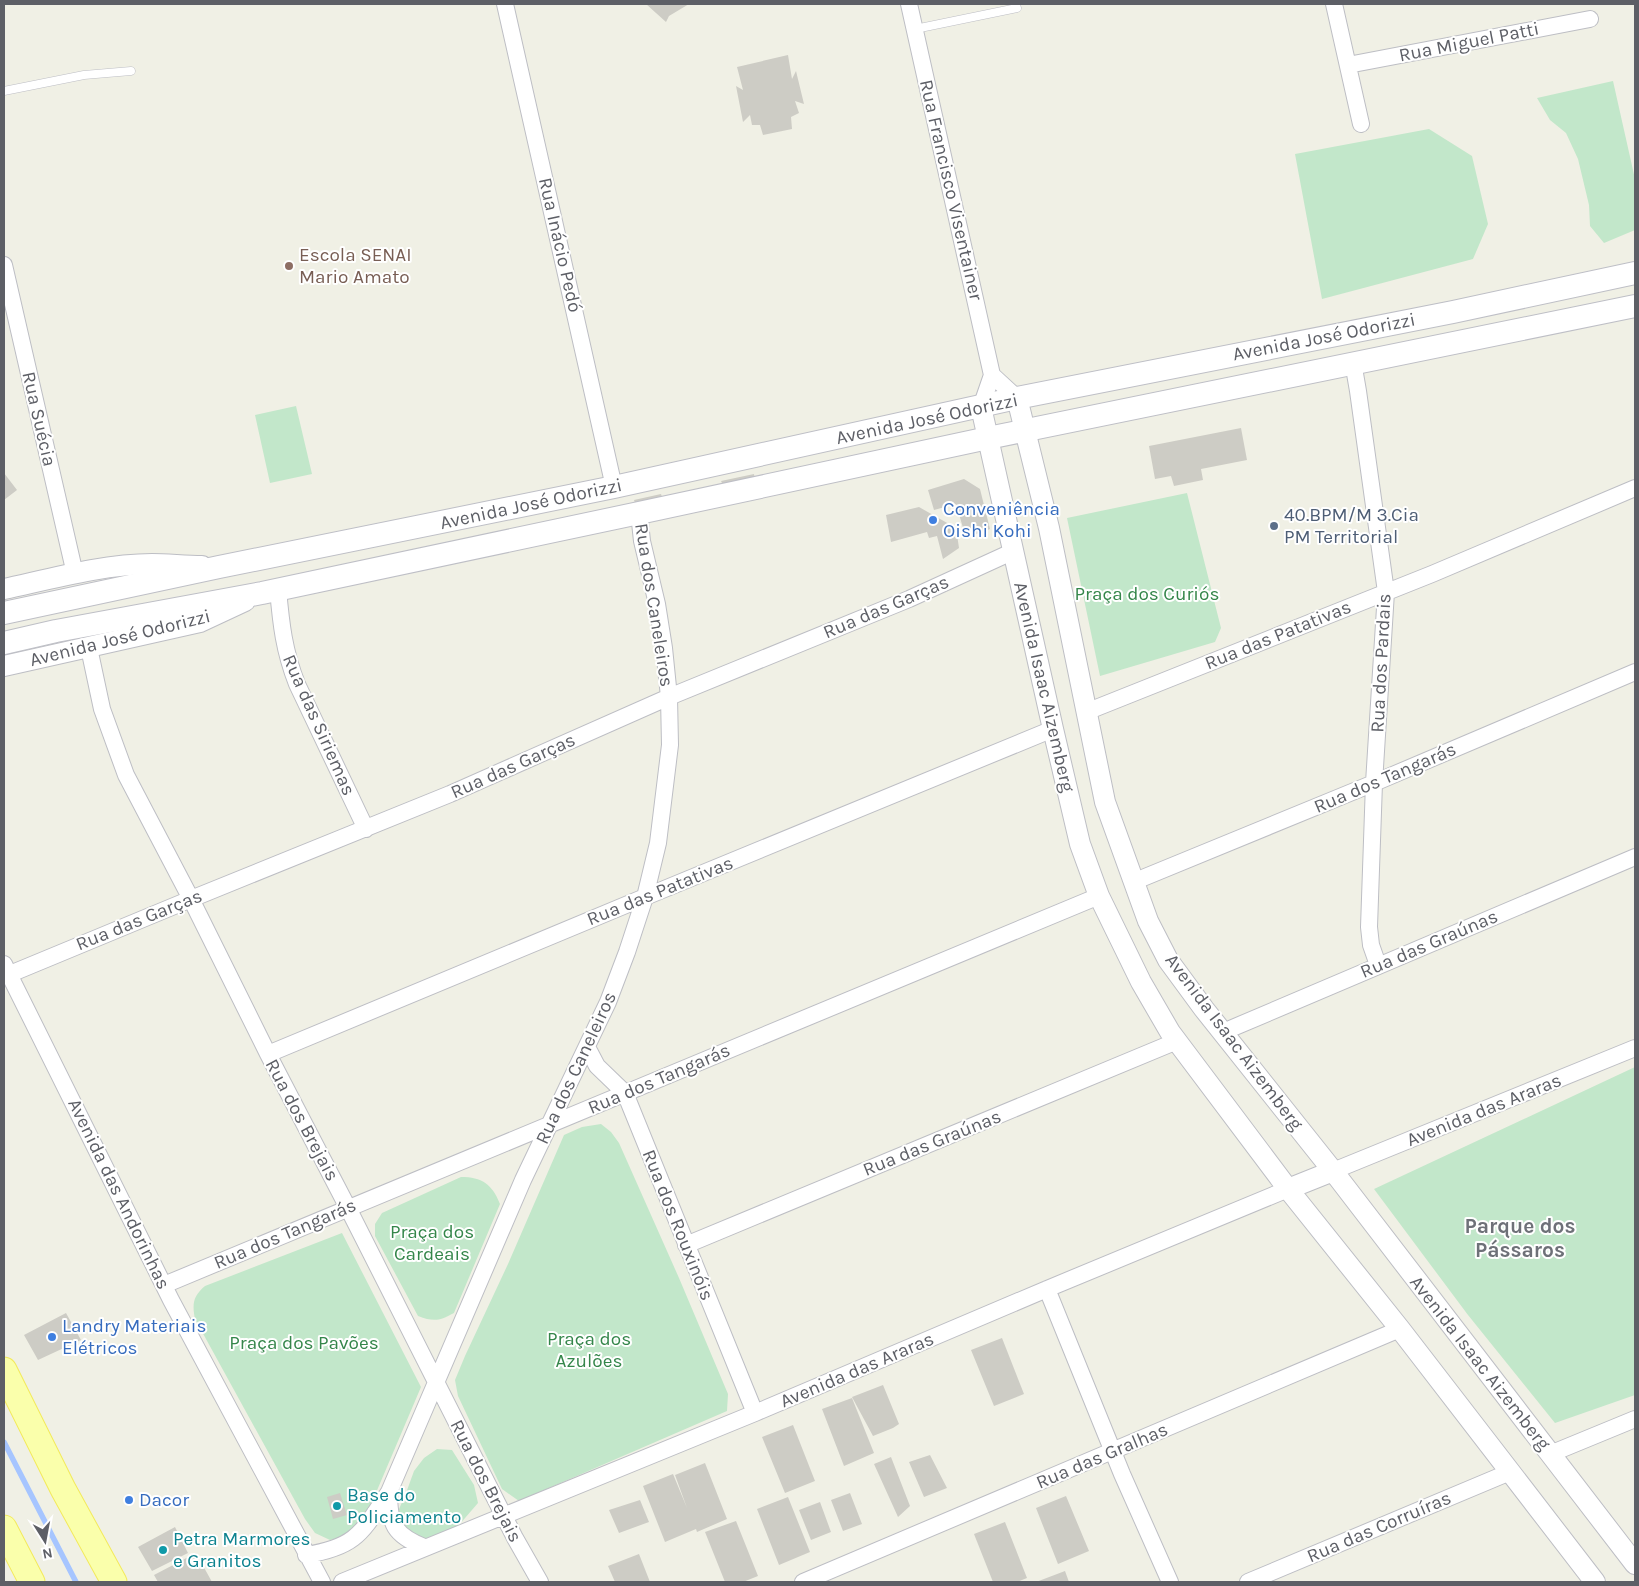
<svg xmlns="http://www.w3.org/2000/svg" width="1639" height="1586" font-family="Karla,sans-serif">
  <rect width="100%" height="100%" fill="#f0f0e5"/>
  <path fill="#c2e7ca" d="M1613,81L1635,179V230L1604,243L1590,226L1589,205L1578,159L1566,133L1550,120L1537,98Z
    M1429,129L1472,156L1488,224L1473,259L1322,299L1295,154Z
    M296,406L312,474L270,483L255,415Z
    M1187,493L1221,628L1215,642L1100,676L1067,518Z
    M1635,1067V1395L1555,1423L1468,1315L1374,1189Z
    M601,1124L611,1132L619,1143L679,1278L728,1394L727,1411L519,1501L502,1489L458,1396L455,1380L465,1356L508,1264L564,1135L582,1127Z
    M461,1177C482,1177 492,1184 500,1204L454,1313C439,1321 434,1322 418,1316L375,1236V1224L382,1213Z
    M342,1233L421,1387L364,1521L342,1537L330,1540L315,1533L305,1519L195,1319C192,1304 193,1296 205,1286Z
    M437,1449L452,1450L474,1485L478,1503L459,1525L431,1539H416L396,1516L406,1493L414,1471L424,1458Z"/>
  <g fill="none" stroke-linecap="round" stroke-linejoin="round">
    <path stroke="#a6c5ff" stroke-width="5.5" d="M4,1442L76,1582"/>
  </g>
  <path fill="#cdccc5" d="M646,4H689L669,16L666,22Z
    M788,55L792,79L796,71L804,104L795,101L799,113L791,117L792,129L763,135L760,125H752L750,115L743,122L736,86L743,90L737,67Z
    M1241,428L1247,460L1201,469L1203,480L1174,486L1171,476L1155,479L1149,446Z
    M4,473L17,490L4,500Z
    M754,474L755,481L724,487L721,481Z
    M964,479L980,489L990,529L966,538L956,504L934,510L928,490Z
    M661,494L663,500L636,506L634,500Z
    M919,507L956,528L959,548L943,559L937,536L929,538L927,532L891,542L886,515Z
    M66,1313L81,1340L38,1360L24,1335Z
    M1002,1338L1024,1394L994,1406L971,1350Z
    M883,1385L899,1424L893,1428L873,1436L852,1397Z
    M852,1398L874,1453L844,1466L822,1409Z
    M793,1425L815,1481L785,1493L762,1437Z
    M930,1455L947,1488L924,1497L909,1462Z
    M891,1457L910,1506L898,1517L874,1464Z
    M705,1463L727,1519L697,1532L696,1529L665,1542L643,1486L673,1474L687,1508L675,1475Z
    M340,1493L347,1515L333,1519L327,1497Z
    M850,1493L862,1524L843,1531L831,1500Z
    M1066,1496L1089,1551L1058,1564L1036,1508Z
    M788,1497L810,1552L779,1565L757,1509Z
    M640,1500L649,1522L619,1533L609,1510Z
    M820,1502L831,1532L811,1540L799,1510Z
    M736,1521L758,1576L743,1582H725L705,1532Z
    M1005,1522L1027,1578L1017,1582H993L974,1534Z
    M175,1527L188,1553L152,1571L138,1547Z
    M196,1553L212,1582H158L154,1575Z
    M639,1554L650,1582H615L608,1566Z
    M1065,1571L1069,1582H1036Z"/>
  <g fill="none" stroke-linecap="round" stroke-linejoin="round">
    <g stroke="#bdbec4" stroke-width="9">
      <path id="service" d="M915,29L1017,8
        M4,91L84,75L131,71"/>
    </g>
    <g stroke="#bdbec4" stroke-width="18">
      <path id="minor" d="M505,4L614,487
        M909,4L992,375L981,407
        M1334,4L1361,124
        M1348,65L1590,19
        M4,265L75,574
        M1353,362L1358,391L1386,592L1374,783L1369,927L1371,945L1378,965
        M992,375L1017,398
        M278,589C281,624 284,651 297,684L366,829
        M89,648L102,709L126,775L191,899L268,1054L348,1208L515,1538L540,1582
        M1086,712L1432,574L1635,488
        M1133,882L1374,783L1635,672
        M4,964L171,1300L322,1582
        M10,974L191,899L450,794L669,697L909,599L1014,551
        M1223,1032L1635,857
        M587,1047L597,1066L625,1093L755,1413
        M268,1054L645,897L1053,729
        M1333,1171L1635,1048
        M686,1245L1177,1041
        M164,1285L1099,896
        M1047,1289L1122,1474L1170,1582
        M1550,1454L1635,1419
        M389,1492C389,1524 394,1535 424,1547
        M306,1555C357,1547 362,1532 389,1492L523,1180L608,1002L627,952L645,897L658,843L670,745L669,697L664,648L657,604L642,541L639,513
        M342,1582L755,1413L1047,1289L1288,1189
        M803,1582L1400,1329
        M1248,1582L1510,1472"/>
    </g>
    <g stroke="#bdbec4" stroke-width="22">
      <path id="tertiary" d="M1017,398L1049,528L1105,802L1148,921L1168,960L1204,1009L1333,1171L1635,1564
        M981,407L1053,729L1080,844L1099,896L1141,982L1170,1032L1288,1189L1400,1329L1595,1582
        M4,589C50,579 104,564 152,564C168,564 185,566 202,566
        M4,666L200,622L245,601
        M1288,1189L1333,1171"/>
    </g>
    <g stroke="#bebfc6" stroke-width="24">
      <path id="secondary" d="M4,613L219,567L614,487L1017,398L1453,312L1635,273
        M4,643L56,631L262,593L639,513L988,438L1635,306"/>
    </g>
    <g stroke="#f3ea5b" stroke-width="27">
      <path id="primary" d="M4,1370L63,1489L114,1582
        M4,1528L32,1582"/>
    </g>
    <use href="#service" stroke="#fff" stroke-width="8"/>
    <use href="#minor" stroke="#fff" stroke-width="16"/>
    <use href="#tertiary" stroke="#fff" stroke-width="20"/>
    <use href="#secondary" stroke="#fff" stroke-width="22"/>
    <use href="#primary" stroke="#faffab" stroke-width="25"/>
  </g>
  <circle fill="#8d6e63" stroke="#fff" stroke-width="2" cx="289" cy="266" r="5"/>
  <g fill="#3f7fe0" stroke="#fff" stroke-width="2">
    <circle cx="933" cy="520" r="5"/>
    <circle cx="52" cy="1337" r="5"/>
    <circle cx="129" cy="1500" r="5"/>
  </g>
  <circle fill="#5c6f8a" stroke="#fff" stroke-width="2" cx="1274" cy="526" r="5"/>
  <g fill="#0f9aa8" stroke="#fff" stroke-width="2">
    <circle cx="337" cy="1506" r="5"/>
    <circle cx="163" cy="1550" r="5"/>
  </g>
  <g text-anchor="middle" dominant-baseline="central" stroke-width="4" stroke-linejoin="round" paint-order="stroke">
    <g font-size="19" fill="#5d5f66" stroke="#fff">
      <text transform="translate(1469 42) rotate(-11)">Rua Miguel Patti</text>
      <text transform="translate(951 190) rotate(77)">Rua Francisco Visentainer</text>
      <text transform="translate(560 245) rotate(77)">Rua Inácio Pedó</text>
      <text transform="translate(1324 337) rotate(-11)">Avenida José Odorizzi</text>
      <text transform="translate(39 419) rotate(77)">Rua Suécia</text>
      <text transform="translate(927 419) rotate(-12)">Avenida José Odorizzi</text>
      <text transform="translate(531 504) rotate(-12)">Avenida José Odorizzi</text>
      <text transform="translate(654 605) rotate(81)">Rua dos Caneleiros</text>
      <text transform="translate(886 607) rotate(-23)">Rua das Garças</text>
      <text transform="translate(1278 635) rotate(-22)">Rua das Patativas</text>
      <text transform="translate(120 638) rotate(-14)">Avenida José Odorizzi</text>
      <text transform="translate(1381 663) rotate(-87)">Rua dos Pardais</text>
      <text transform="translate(1044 687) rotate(77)">Avenida Isaac Aizemberg</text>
      <text transform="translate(319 725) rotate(66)">Rua das Siriemas</text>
      <text transform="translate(513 766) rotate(-24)">Rua das Garças</text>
      <text transform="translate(1385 778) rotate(-23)">Rua dos Tangarás</text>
      <text transform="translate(660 891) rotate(-22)">Rua das Patativas</text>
      <text transform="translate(139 920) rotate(-22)">Rua das Garças</text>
      <text transform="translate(1429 944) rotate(-23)">Rua das Graúnas</text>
      <text transform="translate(1234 1042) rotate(53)">Avenida Isaac Aizemberg</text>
      <text transform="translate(576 1068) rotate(-65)">Rua dos Caneleiros</text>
      <text transform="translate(659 1079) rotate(-23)">Rua dos Tangarás</text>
      <text transform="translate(1484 1110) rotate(-22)">Avenida das Araras</text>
      <text transform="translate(302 1120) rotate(62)">Rua dos Brejais</text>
      <text transform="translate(932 1143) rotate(-22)">Rua das Graúnas</text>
      <text transform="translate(119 1194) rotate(64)">Avenida das Andorinhas</text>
      <text transform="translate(678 1225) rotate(68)">Rua dos Rouxinóis</text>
      <text transform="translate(285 1234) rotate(-23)">Rua dos Tangarás</text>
      <text transform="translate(1480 1363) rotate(52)">Avenida Isaac Aizemberg</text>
      <text transform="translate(857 1370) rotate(-23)">Avenida das Araras</text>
      <text transform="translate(1102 1456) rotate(-23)">Rua das Gralhas</text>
      <text transform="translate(486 1481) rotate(63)">Rua dos Brejais</text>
      <text transform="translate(1379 1527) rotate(-23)">Rua das Corruíras</text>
    </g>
    <g font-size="19" fill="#785e54" stroke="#fff" text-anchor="start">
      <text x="299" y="255">Escola SENAI<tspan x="299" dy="22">Mario Amato</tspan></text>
    </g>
    <g font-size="19" fill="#366cbe" stroke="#fff" text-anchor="start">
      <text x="943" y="509">Conveniência<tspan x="943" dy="22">Oishi Kohi</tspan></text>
      <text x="62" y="1326">Landry Materiais<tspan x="62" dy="22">Elétricos</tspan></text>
      <text x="139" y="1500">Dacor</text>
    </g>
    <g font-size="19" fill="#4e5e75" stroke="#fff" text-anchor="start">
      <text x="1284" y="515">40.BPM/M 3.Cia<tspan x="1284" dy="22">PM Territorial</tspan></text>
    </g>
    <g font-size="19" fill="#34864a" stroke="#fff">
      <text x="1147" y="594">Praça dos Curiós</text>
      <text x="432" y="1232">Praça dos<tspan x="432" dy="22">Cardeais</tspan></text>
      <text x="589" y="1339">Praça dos<tspan x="589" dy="22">Azulões</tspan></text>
      <text x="304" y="1343">Praça dos Pavões</text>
    </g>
    <g font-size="19" fill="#0d838f" stroke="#fff" text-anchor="start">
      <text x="347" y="1495">Base do<tspan x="347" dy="22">Policiamento</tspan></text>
      <text x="173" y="1539">Petra Marmores<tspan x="173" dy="22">e Granitos</tspan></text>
    </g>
    <g font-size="21" font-weight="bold" fill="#6e7178" stroke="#fff">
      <text x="1520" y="1226">Parque dos<tspan x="1520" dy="24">Pássaros</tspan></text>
    </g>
  </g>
  <rect width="1639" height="1586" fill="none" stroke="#5d5f66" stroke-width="10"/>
  <g transform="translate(45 1541) rotate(169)" stroke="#ffffff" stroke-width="4" paint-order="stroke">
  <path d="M0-4L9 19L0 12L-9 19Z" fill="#5d5f66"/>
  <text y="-8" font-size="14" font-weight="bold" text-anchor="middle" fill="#5d5f66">N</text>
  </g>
</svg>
